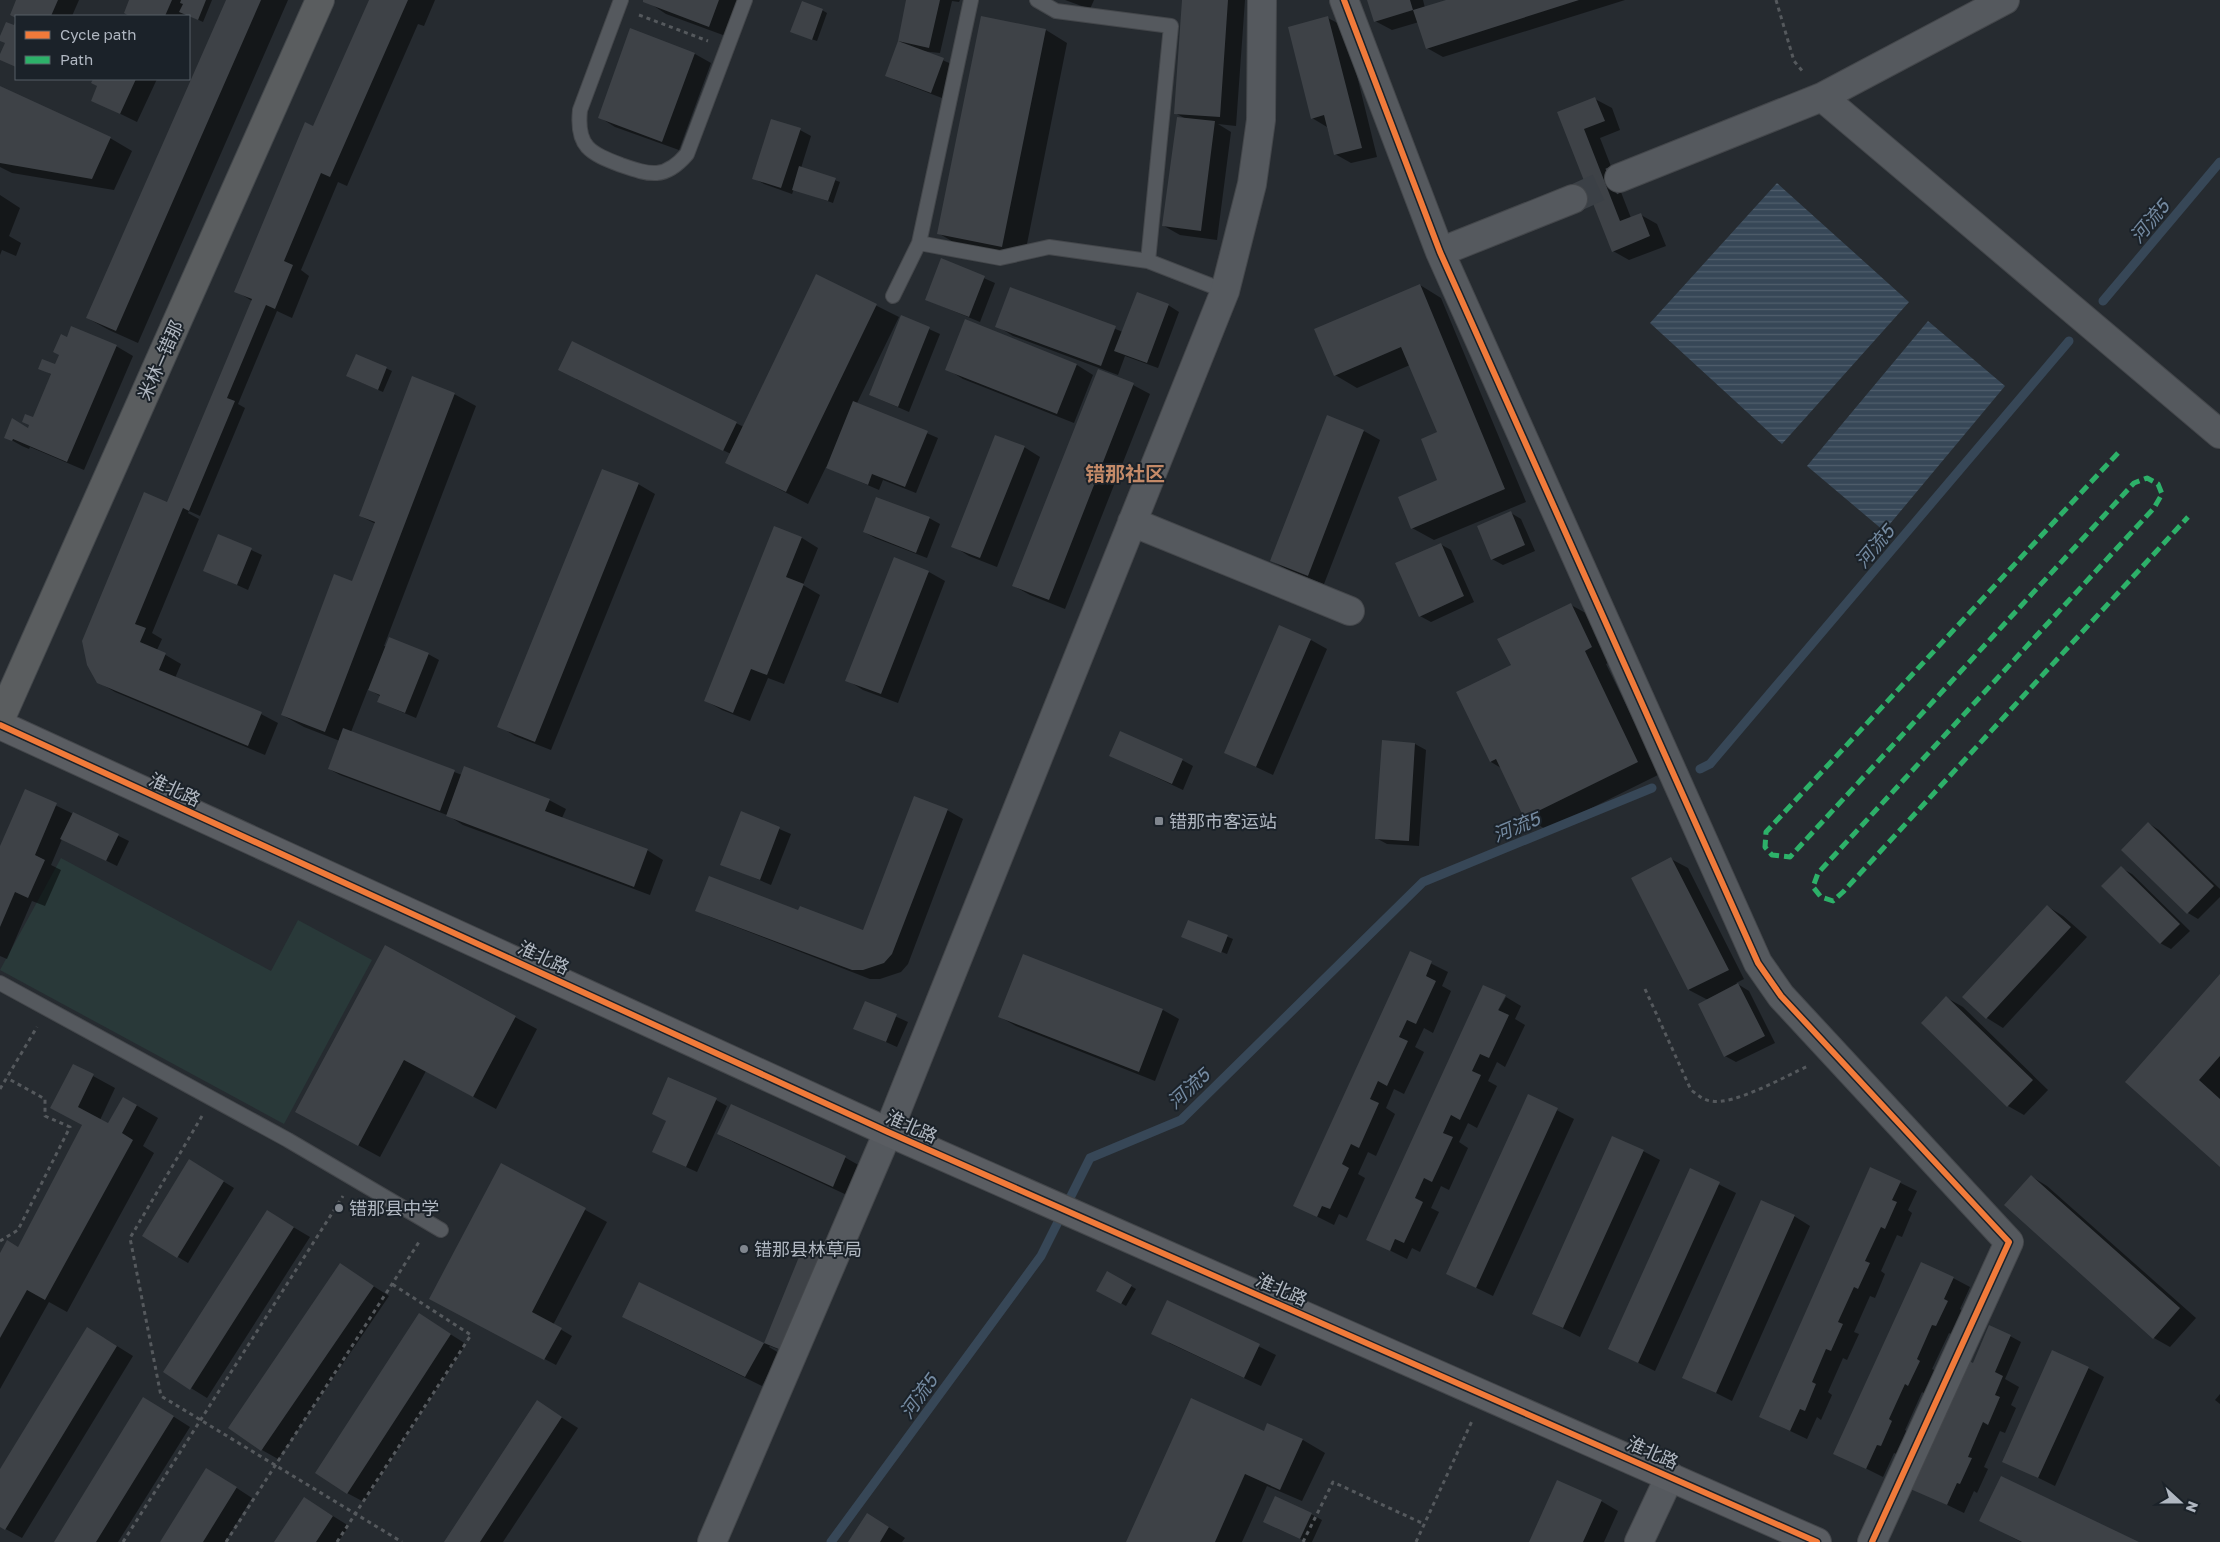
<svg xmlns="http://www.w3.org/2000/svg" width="2220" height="1542" font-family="'Golos Text','Noto Sans SC',sans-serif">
  <defs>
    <pattern id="water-rules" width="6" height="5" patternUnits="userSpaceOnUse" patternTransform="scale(1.25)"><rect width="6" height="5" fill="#374757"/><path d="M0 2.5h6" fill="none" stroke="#515f6d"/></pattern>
  </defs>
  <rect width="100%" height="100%" fill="#262b30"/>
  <path fill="#293939" d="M61,858L271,971L298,920L372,960L284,1124L0,970Z"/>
  <path fill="url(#water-rules)" d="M1777,183L1909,302L1782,444L1650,323Z
    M1928,321L2005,386L1884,531L1807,466Z"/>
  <path fill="#0007" d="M18,0H79L72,16H16Z
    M131,0H212L203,22L186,14L185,16H130Z
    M227,0H288L138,343L109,330L87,318Z
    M370,0H435L424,26L418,24L347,186L338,182L301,270L309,276L292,318L277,311L238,404L245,408L200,516L189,511L188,513L199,519L152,633L162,639L157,650L181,664L175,678L261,714L278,723L265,755L115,692L98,682L168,503L252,301L236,291L314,128Z
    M645,0H746L731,38L666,14Z
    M907,0H960L959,2L952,1L940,53L921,51L954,65L942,98L897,81L886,75L899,41Z
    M1065,0H1094L1090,9Z
    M1183,0H1245L1236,126L1218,124L1231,132L1217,240L1180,235L1164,226L1186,119L1175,113Z
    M1369,0H1423L1425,8L1450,0H1625L1443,57L1427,48L1419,22L1392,30L1375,21Z
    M822,10L827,13L817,41L797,34Z
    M1328,18L1345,27L1377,157L1351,163L1335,154L1327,127L1312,118Z
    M631,30L695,54L711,63L679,150L615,127L599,117Z
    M1046,30L1067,43L1024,259L960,246L938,233Z
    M95,79H157L137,122L92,100L98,86L93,83Z
    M0,87L110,138L132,151L114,190L12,173L0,167Z
    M1595,99L1612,108L1620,130L1600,138L1631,218L1641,215L1657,224L1666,246L1629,260L1613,251L1559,113Z
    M800,130L811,136L801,168L840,182L833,203L794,189L792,194L764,184L753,178Z
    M0,195L20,208L9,236L21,243L16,256L2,250L0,255Z
    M942,260L995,283L980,322L927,300Z
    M817,276L899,317L857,403L938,438L916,493L883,480L879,490L826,467L808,504L727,462L731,454L576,379L572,343L744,427Z
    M1420,285L1441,298L1526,502L1434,540L1412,528L1439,481L1438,433L1410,365L1357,388L1335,375Z
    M1011,288L1123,332L1168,305L1179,312L1158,368L1125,356L1118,375L1013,336L997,326Z
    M902,317L940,334L909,412L870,395Z
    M966,321L1077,365L1093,375L1074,423L963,379L947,369Z
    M116,346L133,356L84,470L30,447L29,449L22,446L6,437L29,429L52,375L40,368L56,366Z
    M357,355L392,371L383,392L353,379Z
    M1133,385L1150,394L1065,609L1030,595L1014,586Z
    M454,394L476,406L384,646L428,654L439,660L416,718L378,702L380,696L368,689L351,732L462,775L549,800L566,809L562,818L647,850L663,860L650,895L463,825L447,815L340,775L329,769L340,741L304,727L282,715L353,583L376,524L360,516Z
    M1364,431L1380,440L1324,584L1288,570L1272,561Z
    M1024,447L1040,457L997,567L969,556L953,546Z
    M602,470L638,484L655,494L551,750L515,736L499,726Z
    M1511,513L1521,519L1535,551L1503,565L1492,559Z
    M929,518L940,524L927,558L875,538L864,532Z
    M775,528L802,538L818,548L803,585L820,595L784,684L768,678L750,721L722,710L706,701Z
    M219,535L262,555L248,590L204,570Z
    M1440,544L1451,550L1474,602L1431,622L1420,616Z
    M929,572L945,581L898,703L863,690L847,680Z
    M1571,605L1593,617L1614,660L1606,664L1660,774L1547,830L1525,817L1501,768L1491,762L1512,666Z
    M1311,640L1327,649L1273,775L1226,753Z
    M1415,744L1426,750L1419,846L1387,844L1376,838Z
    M1111,756L1182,760L1193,766L1183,790Z
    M26,791L129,841L117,866L62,839L51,865L61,870L45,906L32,901L7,959L0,956V849Z
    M947,810L963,819L908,964L901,972L880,979H870L708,916L697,910L864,932Z
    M741,813L791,834L771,885L722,864Z
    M2148,823L2159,830L2220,889V897L2198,919L2188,913Z
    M1671,859L1688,868L1744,979L1736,983L1749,991L1775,1043L1736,1062L1725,1056L1708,1000L1689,990L1632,879Z
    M2121,868L2132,874L2190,931L2171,949L2160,943Z
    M2047,906L2063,916L2087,937L2003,1028L1987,1018L1964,997Z
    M1189,921L1233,939L1227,954L1188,939Z
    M385,947L537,1029L496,1109L426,1071L380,1157L319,1124Z
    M1410,953L1448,972L1442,986L1451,991L1433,1033L1424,1028L1415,1047L1424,1052L1404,1094L1394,1089L1386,1108L1395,1114L1376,1156L1368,1152L1358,1174L1365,1178L1347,1218L1339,1214L1334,1225L1294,1205Z
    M1024,956L1163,1010L1179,1019L1155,1081L1016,1026L1000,1017Z
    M2220,976V1165L2127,1082Z
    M1506,997L1521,1006L1515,1019L1525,1025L1505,1067L1497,1062L1488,1081L1497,1086L1477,1128L1468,1123L1459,1142L1468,1148L1449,1190L1441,1186L1431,1208L1439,1212L1420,1252L1412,1248L1407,1259L1367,1239Z
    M1947,998L1963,1007L2048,1090L2024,1115L2008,1106Z
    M866,1003L908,1022L897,1047L855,1028Z
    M93,1076L115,1088L100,1120L108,1124L124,1098L158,1118L143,1146L154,1153L67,1312L49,1302L0,1389V1255L19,1249L83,1125L51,1107Z
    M1529,1096L1574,1119L1493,1296L1448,1274Z
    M716,1100L727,1106L697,1172L664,1157L667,1121Z
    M732,1106L846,1158L862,1167L849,1196L735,1143L718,1134Z
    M1643,1151L1660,1160L1580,1337L1533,1313Z
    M502,1164L607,1222L553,1325L572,1336L556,1365L537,1355Z
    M200,1167L234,1188L188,1263L178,1257Z
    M1870,1168L1917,1191L1908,1210L1912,1213L1902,1237L1897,1235L1881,1271L1885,1274L1875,1298L1870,1296L1854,1332L1859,1334L1847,1360L1843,1358L1828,1392L1832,1395L1821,1420L1817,1417L1807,1439L1761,1417Z
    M1690,1170L1736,1193L1655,1371L1610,1349Z
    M2031,1176L2047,1186L2196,1318L2170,1347L2154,1338Z
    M1794,1216L1810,1226L1732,1401L1684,1377Z
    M283,1221L310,1237L207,1398L165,1372Z
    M804,1249L792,1355L770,1346L769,1347L779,1353L762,1386L640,1326L639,1284L764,1344Z
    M340,1265L389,1296L278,1459L262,1450Z
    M1108,1273L1136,1289L1126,1306L1098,1290Z
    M1953,1278L1970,1287L1960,1309L1964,1312L1953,1335L1949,1333L1932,1369L1936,1371L1925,1394L1922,1392L1905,1430L1908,1432L1897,1454L1894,1453L1883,1477L1835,1453Z
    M1168,1301L1276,1355L1261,1386L1169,1343Z
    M420,1315L466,1344L364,1502L347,1493Z
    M2010,1336L2021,1342L2005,1379L2019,1387L2011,1405L2016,1408L2005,1433L2000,1431L1984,1467L1988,1469L1977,1493L1974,1491L1964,1513L1910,1487L1978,1366Z
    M104,1338L133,1356L22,1538L0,1526V1471Z
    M2088,1368L2104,1377L2055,1486L2004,1461Z
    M2220,1394V1404L2215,1400Z
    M160,1408L190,1427L118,1542H56Z
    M553,1412L578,1428L503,1542H446Z
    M1268,1425L1303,1440L1325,1453L1302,1501L1267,1486L1242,1542H1128L1265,1432Z
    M223,1479L252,1498L225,1542H162Z
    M304,1498L349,1526L338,1542H275Z
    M1601,1501L1618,1511L1604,1542H1531Z
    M1311,1514L1322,1520L1312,1542H1307L1276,1528Z
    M1980,1520L2136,1542H2021Z
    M884,1524L905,1538L902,1542H849Z"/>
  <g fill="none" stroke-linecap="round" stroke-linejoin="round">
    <path stroke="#374757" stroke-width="9" d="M2103,301L2220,162
      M1700,769L1710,764L2069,341
      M831,1542L1041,1256L1090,1158L1181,1120L1423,882L1652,788"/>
  </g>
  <path fill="#3e4247" d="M16,0H58L51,16L16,18L10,15Z
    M129,0H172L165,16H129L124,13Z
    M181,0H206L198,20L179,12L183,4L180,3Z
    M226,0H261L116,331L86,318Z
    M369,0H408L330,177L321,173L284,261L293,265L275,309L266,305L227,398L235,401L189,511L183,508L135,624L146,628L140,642L166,653L159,670L262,712L248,746L97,683L87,665L82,641L144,492L167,502L252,299L234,292L305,122L313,126Z
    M643,0H719L709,27L643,2Z
    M906,0H940L929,48L898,41Z
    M1182,0H1228L1220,117L1174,114Z
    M1367,0H1410L1413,10L1374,22Z
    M1446,0H1579L1426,49L1413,10Z
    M802,1L823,9L812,40L790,32Z
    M981,16L1046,29L1002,247L937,234Z
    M1328,16L1362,148L1334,155L1324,115L1311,119L1288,27Z
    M16,20V67L0,60V54L5,43L0,41V36L6,22L14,25Z
    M630,28L695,53L662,142L598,118Z
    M898,41L944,58L931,93L885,76Z
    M93,79H136L120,114L91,101L97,86L91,83Z
    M0,86L111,137L92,179L0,163Z
    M1595,97L1605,121L1584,129L1620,221L1641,213L1650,236L1612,252L1557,112Z
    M1177,117L1215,121L1201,231L1162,226Z
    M771,119L801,128L781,188L752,179Z
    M799,166L836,178L828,201L792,190Z
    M941,258L985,276L969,317L925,300Z
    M816,274L877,304L786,492L725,463Z
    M1420,284L1505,489L1411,529L1398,497L1437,480L1421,439L1437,432L1401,347L1334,376L1314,329Z
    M1010,287L1116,326L1101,366L995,327Z
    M1137,292L1169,304L1147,363L1114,351Z
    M901,315L930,327L898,407L869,395Z
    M965,319L1077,364L1057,414L945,370Z
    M71,326L117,345L67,462L13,439L12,441L4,438L12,418L28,428L29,425L22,422L25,414L33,417L51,374L38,369L42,359L55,364L59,355L53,352L61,334L67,337Z
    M572,341L737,422L723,451L558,370Z
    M356,354L387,367L378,390L346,376Z
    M1098,369L1134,383L1049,600L1012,586Z
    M412,376L455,393L325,732L281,715L334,574L352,581L375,522L359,516Z
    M853,401L928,431L905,487L872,474L868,485L826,468Z
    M1327,415L1364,430L1308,576L1270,561Z
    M995,435L1025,446L980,558L951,547Z
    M602,469L639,483L535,742L497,727Z
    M876,497L930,517L916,553L863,532Z
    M1511,511L1525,545L1491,560L1477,526Z
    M774,526L802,537L786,577L804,584L767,675L751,669L733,713L704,701Z
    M218,534L252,548L237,585L203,571Z
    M1441,543L1464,596L1419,617L1395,563Z
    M894,557L929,571L881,694L845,681Z
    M1571,603L1592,647L1585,651L1638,762L1524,818L1496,759L1490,762L1456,692L1511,665L1497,639Z
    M1279,625L1311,639L1256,767L1224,753Z
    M389,637L429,653L405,713L377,702L380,695L368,690Z
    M343,728L455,770L440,811L328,769Z
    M1120,731L1183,759L1172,784L1109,756Z
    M1382,740L1415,743L1409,841L1375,839Z
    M464,766L550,799L545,811L648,849L634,887L446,816Z
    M25,789L57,803L35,855L45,860L28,898L15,892L0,927V846Z
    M914,796L948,809L892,954L884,963L863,970H852L695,911L709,876L798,910L800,906L863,930Z
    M741,811L780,827L760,880L720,865Z
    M73,812L119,834L106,861L60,839Z
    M2148,822L2214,886L2187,914L2121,850Z
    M1671,857L1729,970L1688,990L1631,878Z
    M2121,866L2180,924L2160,944L2101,886Z
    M2047,905L2071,927L1986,1019L1962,997Z
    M1188,920L1228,935L1221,953L1181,937Z
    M385,945L516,1016L473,1097L404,1060L358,1146L295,1112Z
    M1410,951L1432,961L1426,976L1436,981L1416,1024L1407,1020L1399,1037L1408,1041L1387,1086L1378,1081L1370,1099L1379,1103L1359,1148L1351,1144L1342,1164L1349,1168L1330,1209L1322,1206L1317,1217L1293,1206Z
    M1023,954L1163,1009L1139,1072L998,1017Z
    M2220,974V1056L2199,1080L2220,1099V1167L2125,1082Z
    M1738,983L1765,1036L1724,1057L1698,1004Z
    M1483,985L1506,995L1498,1010L1509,1015L1489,1058L1480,1054L1472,1071L1481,1075L1460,1120L1451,1115L1443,1133L1453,1137L1432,1182L1424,1178L1415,1198L1423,1202L1404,1243L1395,1239L1390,1251L1366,1240Z
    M1946,996L2033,1080L2007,1107L1921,1023Z
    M865,1001L897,1014L886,1042L853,1029Z
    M73,1064L94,1074L78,1107L108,1123L123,1097L137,1105L122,1133L133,1140L45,1300L27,1290L0,1338V1253L7,1240L18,1247L82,1125L50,1108Z
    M668,1077L717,1098L686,1167L652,1152L666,1121L652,1114Z
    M1528,1094L1558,1108L1476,1288L1446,1274Z
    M731,1104L846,1156L833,1187L717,1134Z
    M1612,1136L1644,1150L1563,1328L1532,1314Z
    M189,1159L224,1181L177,1258L142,1236Z
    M501,1163L586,1208L532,1312L562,1328L544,1360L429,1299Z
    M1870,1167L1901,1181L1892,1200L1897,1202L1885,1229L1881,1227L1865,1261L1870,1263L1858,1289L1854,1287L1838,1322L1843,1324L1831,1351L1826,1349L1812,1382L1816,1384L1805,1411L1800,1409L1790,1431L1759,1417Z
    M1690,1168L1720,1182L1638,1363L1608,1349Z
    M2031,1175L2180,1308L2153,1339L2004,1205Z
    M1761,1200L1795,1215L1716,1393L1682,1378Z
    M267,1210L294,1227L190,1390L163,1372Z
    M803,1247L821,1255L781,1350L764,1343Z
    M1921,1262L1954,1277L1944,1299L1948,1301L1936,1326L1932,1325L1917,1359L1920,1361L1908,1386L1905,1384L1889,1419L1892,1421L1881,1446L1877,1445L1866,1469L1833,1454Z
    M340,1263L374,1286L261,1451L228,1428Z
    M1107,1271L1132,1285L1121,1304L1096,1291Z
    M639,1282L764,1343L745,1377L622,1317Z
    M1167,1300L1260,1344L1244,1378L1151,1334Z
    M419,1313L451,1334L347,1494L315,1473Z
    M1989,1325L2011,1335L1995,1372L2003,1376L1995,1395L2000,1397L1988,1425L1983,1422L1968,1457L1972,1458L1960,1484L1957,1483L1947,1505L1908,1488L1965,1359L1973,1363Z
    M87,1327L117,1346L5,1530L0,1527V1469Z
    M2052,1350L2089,1367L2038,1478L2002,1462Z
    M143,1397L174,1416L96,1542H54Z
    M1191,1398L1264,1431L1267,1423L1303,1439L1280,1490L1245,1474L1215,1542H1126Z
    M537,1400L562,1417L480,1542H444Z
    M206,1468L237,1487L203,1542H160Z
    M2001,1476L2139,1542H2022L1979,1521Z
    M1557,1480L1602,1500L1583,1542H1529Z
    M1275,1496L1312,1513L1300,1539L1263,1522Z
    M304,1497L333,1516L316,1542H274Z
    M867,1513L889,1527L880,1542H848Z"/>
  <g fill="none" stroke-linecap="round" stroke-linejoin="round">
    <path stroke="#3b4046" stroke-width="28" stroke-dasharray="28 14" stroke-linecap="butt" d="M1573,199L1619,178"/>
    <g stroke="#44474b" stroke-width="16">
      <path id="lane" d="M621,0L580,110C576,147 590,153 621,165C650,175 665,180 687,154L745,0
        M1037,0L1056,11L1171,26L1148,261
        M919,243L1000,258L1049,247L1148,261L1225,291
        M893,296L919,243L971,0
        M0,983L288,1140L441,1230"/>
    </g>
    <g stroke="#44474b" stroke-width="30">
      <path id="street" d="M1344,0L1440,252L1758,963L1781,996L2009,1242L1872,1542
        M1822,97L2005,0
        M1619,178L1822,97L2220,434
        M1440,252L1573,199
        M1132,522L1350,611
        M712,1542L888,1132L1225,291L1252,184L1261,120L1262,0
        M1639,1542L1670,1476"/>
    </g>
    <g stroke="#44474b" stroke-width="30">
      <path id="secondary" d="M0,725L888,1132L1817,1542"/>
    </g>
    <g stroke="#43474b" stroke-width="30">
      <path id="highway" d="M0,720L320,0"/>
    </g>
    <path stroke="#55595d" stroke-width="3" stroke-dasharray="4 4" stroke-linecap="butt" d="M1776,0L1794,61L1804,73
      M639,15L708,41
      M1645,989L1691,1090C1698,1095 1703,1100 1711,1101C1733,1106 1786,1076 1808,1066
      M0,1089L37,1027
      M202,1116L130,1238L161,1396L402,1542
      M0,1241L18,1230L70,1127L45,1116V1099L7,1078
      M123,1542L343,1196
      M226,1542L419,1242
      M337,1542L471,1335L392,1284
      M1303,1542L1333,1482L1424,1524
      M1416,1542L1472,1421"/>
    <use href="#lane" stroke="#55595e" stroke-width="14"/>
    <use href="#street" stroke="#55595e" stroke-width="28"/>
    <use href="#secondary" stroke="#5a5d62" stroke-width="28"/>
    <use href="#highway" stroke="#5a5d5f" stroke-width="28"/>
    <path stroke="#2db169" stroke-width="5" stroke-dasharray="10 5" stroke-linecap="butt" d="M2118,453L1766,832L1765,847L1772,855L1790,857L2134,483L2147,478L2158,484L2162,494L2154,508L1818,873L1813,887L1821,897L1833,901L1843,892L2188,517"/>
    <g stroke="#1b2229" stroke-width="9">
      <path id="cycleway" d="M1344,0L1440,252L1758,963L1781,996L2009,1242L1872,1542
        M0,725L888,1132L1817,1542"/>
    </g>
    <use href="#cycleway" stroke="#f17a3a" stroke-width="6"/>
  </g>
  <g fill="#80868e" stroke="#1b2229" stroke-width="2">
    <rect x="1154" y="816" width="10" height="10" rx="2.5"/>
    <circle cx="339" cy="1208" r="5"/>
    <circle cx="744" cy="1249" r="5"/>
  </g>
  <g text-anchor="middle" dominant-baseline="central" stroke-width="4" stroke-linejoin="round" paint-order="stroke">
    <g font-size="18" fill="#b0b7c1" stroke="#1b2229">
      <text transform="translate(160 360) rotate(-66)">米林—错那</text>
      <text transform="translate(175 789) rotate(25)">淮北路</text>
      <text transform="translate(544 957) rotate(25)">淮北路</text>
      <text transform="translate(912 1126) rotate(24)">淮北路</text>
      <text transform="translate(1282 1289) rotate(24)">淮北路</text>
      <text transform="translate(1653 1452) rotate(24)">淮北路</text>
    </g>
    <g font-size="18" fill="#b0b7c1" stroke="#1b2229" text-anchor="start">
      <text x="1169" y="821">错那市客运站</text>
      <text x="349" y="1208">错那县中学</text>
      <text x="754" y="1249">错那县林草局</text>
    </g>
    <g font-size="19" font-style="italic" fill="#748aa1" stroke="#1b2229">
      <text transform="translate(2149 221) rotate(-50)">河流5</text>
      <text transform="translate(1874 546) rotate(-50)">河流5</text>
      <text transform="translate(1516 826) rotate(-22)">河流5</text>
      <text transform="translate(1188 1088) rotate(-42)">河流5</text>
      <text transform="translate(918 1396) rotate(-54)">河流5</text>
    </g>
    <g font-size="20" font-weight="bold" fill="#c48a68" stroke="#1b2229">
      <text x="1125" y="473">错那社区</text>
    </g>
  </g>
  <rect x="15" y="15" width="175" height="65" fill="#1b2229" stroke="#575e66"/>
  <rect x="25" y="31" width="25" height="8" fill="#f17a3a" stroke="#575e66"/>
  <text x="60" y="40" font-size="15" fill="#b0b7c1">Cycle path</text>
  <rect x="25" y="56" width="25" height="8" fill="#2db169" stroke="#575e66"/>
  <text x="60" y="65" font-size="15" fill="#b0b7c1">Path</text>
  <g transform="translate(2180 1502) rotate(111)" stroke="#1b2229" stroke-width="4" paint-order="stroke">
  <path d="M0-4L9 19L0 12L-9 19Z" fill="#b0b7c1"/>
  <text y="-8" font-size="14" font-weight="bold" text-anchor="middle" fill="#b0b7c1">N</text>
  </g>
</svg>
